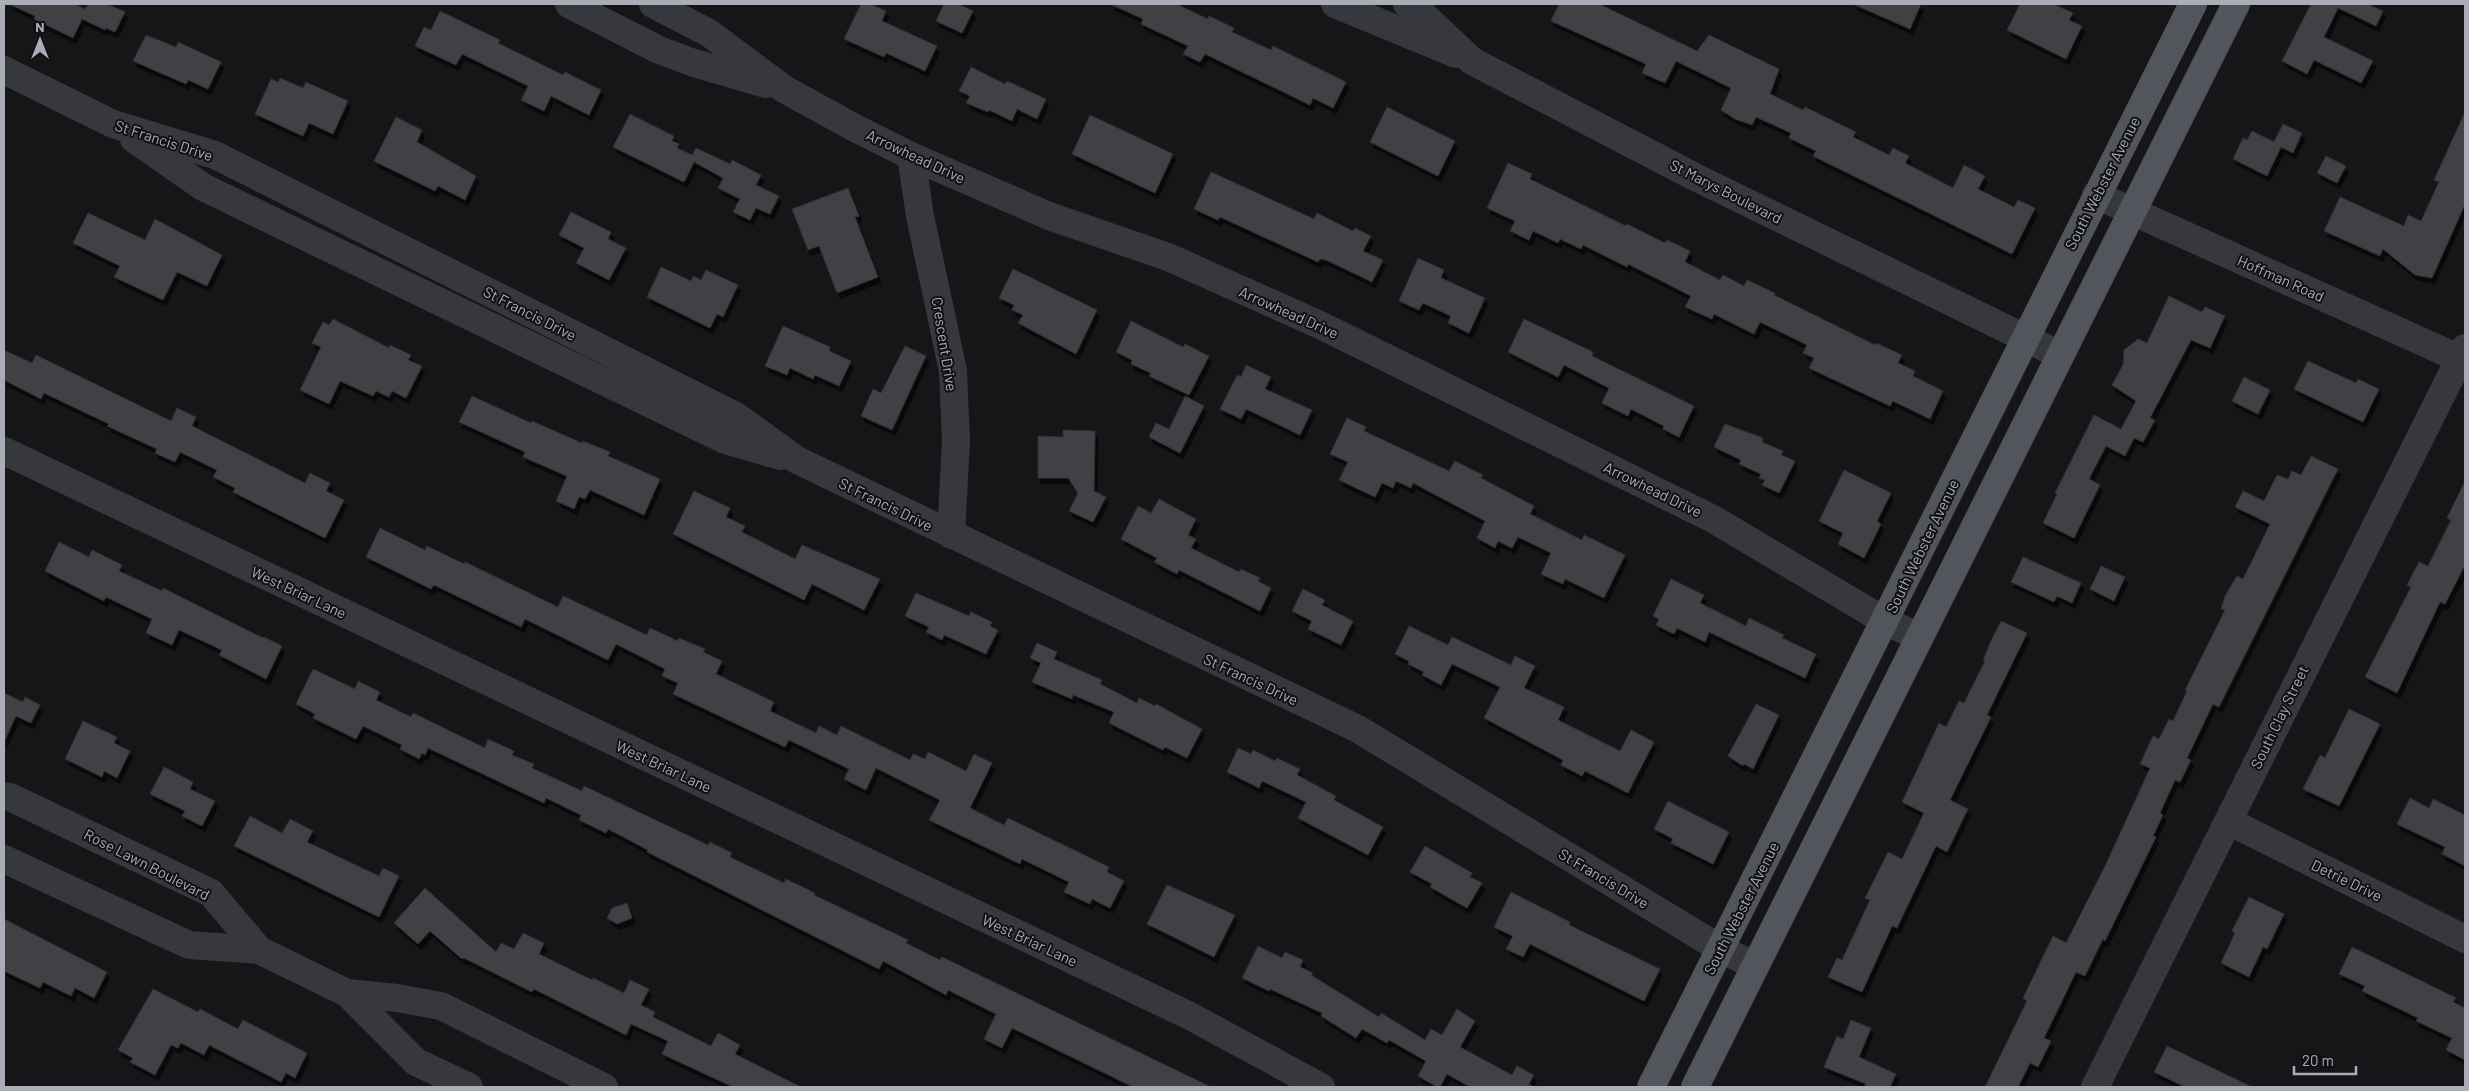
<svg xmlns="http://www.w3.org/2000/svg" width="2469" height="1091" font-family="Barlow,sans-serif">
  <defs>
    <filter id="shadow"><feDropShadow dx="3" dy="5.5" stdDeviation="0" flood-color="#0009"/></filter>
  </defs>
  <rect width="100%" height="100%" fill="#161618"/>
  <path fill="#404145" stroke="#303034" filter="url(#shadow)" d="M9,4H74L85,9L88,4H107L125,12L115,32L106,28L105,30L82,19L73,38L34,19L35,16Z
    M861,4H870L886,11L882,21L937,46L925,71L886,53L884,57L844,39Z
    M944,4H958L973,11L962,33L936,21Z
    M1110,4H1176L1208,19L1209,16L1234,28L1232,32L1271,50L1273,46L1346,82L1333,108L1313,98L1310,105L1205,54L1200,62L1183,54L1188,46L1141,24L1143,19Z
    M1559,4H1599L1697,51L1709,35L1779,69L1770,94L1803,110L1805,107L1856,132L1853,137L1889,155L1893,148L1909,156L1905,163L1953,188L1964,165L1985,176L1978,189L2014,207L2018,200L2035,208L2012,254L1813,156L1816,151L1789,138L1791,133L1756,117L1752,125L1735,119L1721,110L1731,88L1676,61L1665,83L1642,73L1646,64L1551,21Z
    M1853,4H1921L1910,29Z
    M2020,4H2053L2073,13L2069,20L2082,26L2066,59L2007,30Z
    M2311,4H2367L2383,11L2376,26L2338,8L2324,37L2373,61L2361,83L2314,60L2307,74L2282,61Z
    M440,11L500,40L498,43L563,75L565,72L601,90L589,115L551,96L544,111L521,100L528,86L462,54L456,65L415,46L424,27L431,30Z
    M146,35L176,47L178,42L221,62L208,89L188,80L186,84L133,61Z
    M971,67L1005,84L1007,81L1046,99L1037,119L1017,109L1012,121L989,110L988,112L966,103L970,96L959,91Z
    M280,78L303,88L306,82L348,101L333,134L309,123L303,136L255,114L271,79L278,82Z
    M1387,107L1455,141L1438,176L1370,142Z
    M2465,112V204L2432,278L2415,275L2383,249L2380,256L2324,231L2340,197L2404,226L2408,215L2421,221L2439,182L2434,180Z
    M630,114L674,136L672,141L679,144L677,148L692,155L696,148L730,164L732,160L761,175L756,185L779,196L770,214L756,208L750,220L733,212L740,199L718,188L723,178L694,162L684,182L613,147Z
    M1090,115L1173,154L1155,193L1072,154Z
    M396,117L422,130L417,142L476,176L465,200L438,186L435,191L374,161Z
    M2283,124L2302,133L2293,153L2281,147L2267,176L2233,159L2243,138L2247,140L2252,131L2274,142Z
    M2326,156L2346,166L2337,183L2317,173Z
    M1508,163L1532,174L1530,179L1626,226L1627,224L1665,243L1667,240L1690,251L1685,262L1720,280L1723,275L1744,286L1747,280L1775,293L1774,295L1875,345L1876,343L1902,355L1898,363L1915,371L1913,376L1943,391L1930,419L1893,401L1890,406L1809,368L1814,358L1803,353L1807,345L1760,322L1754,334L1714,314L1712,319L1685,307L1691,296L1628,264L1627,267L1583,245L1581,249L1560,239L1558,243L1533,231L1529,240L1510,231L1515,221L1487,208Z
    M1211,172L1314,219L1317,213L1353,231L1355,228L1371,236L1363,251L1383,260L1372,282L1326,260L1320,259L1318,262L1220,217L1218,220L1194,209Z
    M848,188L859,216L855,217L878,277L837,293L819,246L808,250L792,209Z
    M571,212L611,232L608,239L626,248L609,280L576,263L584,248L559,235Z
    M88,213L145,240L155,219L222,255L207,286L177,272L163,300L114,277L120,266L73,243Z
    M1418,258L1444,270L1441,278L1485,298L1469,333L1448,323L1451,316L1423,303L1419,310L1399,301Z
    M661,267L691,281L693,276L701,280L706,270L738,285L723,317L717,314L710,328L647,297Z
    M1013,269L1097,310L1076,354L1018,323L1023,315L1012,310L1014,305L999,298Z
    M2169,296L2202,312L2205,307L2225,316L2210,348L2191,340L2150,418L2155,420L2143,442L2134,438L2125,456L2106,446L2089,479L2100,485L2074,538L2043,523L2057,494L2055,493L2094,415L2121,429L2136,401L2112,385L2123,365L2124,350L2138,339L2147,343Z
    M333,319L389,348L390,345L411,355L408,360L422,366L406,398L392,391L389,397L376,391L373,396L340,381L329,404L300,390L321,347L312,343L323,322L329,325Z
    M1524,319L1593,352L1592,356L1694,406L1679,437L1663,429L1664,426L1631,409L1628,416L1602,403L1609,388L1564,365L1558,377L1508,352Z
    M1131,321L1183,347L1185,344L1209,356L1189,395L1149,376L1151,373L1131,364L1132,360L1116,352Z
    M783,326L830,347L829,351L851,361L839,386L815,375L813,379L790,368L787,375L765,366Z
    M905,346L926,356L892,430L861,416L873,389L881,393Z
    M4,350L32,363L36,355L171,421L177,408L196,417L192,426L305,483L310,473L330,483L326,491L344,500L325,538L233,492L235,488L213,477L217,470L180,452L175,462L155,453L157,449L107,426L109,424L44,393L41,399L4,380Z
    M2308,361L2356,383L2358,379L2379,389L2363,422L2294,389Z
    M1246,365L1271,377L1265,389L1312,410L1300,435L1246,409L1241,419L1220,409L1237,375L1241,377Z
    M2244,377L2270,390L2258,414L2232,401Z
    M472,396L531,423L532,421L582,443L583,441L610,452L608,456L660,479L644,515L590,490L585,499L579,497L574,509L556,501L567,476L523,457L525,452L459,422Z
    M1185,396L1204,406L1180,453L1149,437L1156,423L1169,429Z
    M1347,418L1366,427L1364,431L1449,471L1455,461L1483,475L1481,478L1534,506L1530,514L1582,540L1584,535L1625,555L1604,598L1565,579L1563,584L1541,574L1551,553L1518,537L1512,548L1498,541L1495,548L1477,538L1485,521L1413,483L1411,488L1396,481L1393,488L1382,483L1375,497L1339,480L1348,462L1330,454Z
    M1725,424L1763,438L1762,442L1783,451L1781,455L1795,461L1779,493L1762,485L1765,480L1759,478L1761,474L1739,464L1741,460L1714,447Z
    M1063,430L1095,431L1094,491L1106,497L1093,522L1069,511L1078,493L1068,478H1038V436L1063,437Z
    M2311,456L2338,469L2219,707L2213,704L2187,758L2191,760L2180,782L2175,780L2160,813L2163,815L2153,836L2156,837L2105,941L2103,939L2085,976L2076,972L2044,1038L2051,1041L2038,1067L2030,1063L2018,1087H1985L2027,1001L2023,998L2053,936L2066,943L2106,864L2150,768L2140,764L2153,736L2159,739L2169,719L2173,721L2187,691L2185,690L2225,610L2221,609L2225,596L2237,576L2243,579L2270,524L2235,507L2243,491L2264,501L2277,475L2288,479L2292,471L2301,475Z
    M1844,470L1891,493L1877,521L1881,524L1864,558L1838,544L1843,533L1819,521Z
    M2465,481V565L2445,604L2440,602L2397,693L2365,677L2411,587L2407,585L2419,562L2428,566L2451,520L2447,518Z
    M694,491L730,508L726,517L745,526L742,532L795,559L802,545L880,579L864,610L812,584L804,600L673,534Z
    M1159,499L1196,519L1188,535L1196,539L1191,548L1239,572L1241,569L1260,578L1258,581L1271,588L1260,611L1179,570L1177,574L1154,562L1157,558L1121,539L1138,506L1151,513Z
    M380,528L425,550L427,546L464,564L465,562L558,607L563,596L647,635L650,628L678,641L679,638L705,649L703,652L722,661L716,674L774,702L770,711L816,733L819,726L837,735L841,726L910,760L913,754L925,759L928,752L966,771L974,754L992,763L970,808L1004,825L1008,818L1109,867L1107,872L1124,881L1110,908L1092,899L1090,904L1064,892L1069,882L1022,859L1020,864L929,820L940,800L876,768L866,790L844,779L849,769L789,740L785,747L673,694L678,683L662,676L665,669L616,644L608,660L525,619L521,627L434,585L431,589L366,557Z
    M59,542L89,557L92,550L122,565L119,571L162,591L163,588L263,638L264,637L282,646L266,679L219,655L222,650L179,630L172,645L146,633L152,619L106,597L104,601L45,571Z
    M2023,557L2081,583L2072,603L2057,596L2054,602L2011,582Z
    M2101,566L2125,577L2114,601L2090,589Z
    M1671,579L1704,595L1700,603L1746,626L1749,618L1784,635L1782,638L1816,654L1805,678L1709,632L1705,642L1677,628L1674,634L1656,625L1659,619L1653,616Z
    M1303,589L1325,600L1322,605L1353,621L1341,645L1308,629L1312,621L1292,611Z
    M916,593L969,616L971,612L992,622L990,626L998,630L986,654L944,635L942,640L926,632L929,627L905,616Z
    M2001,621L2027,633L1987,715L1991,717L1950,800L1968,809L1947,852L1936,846L1897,928L1892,926L1862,992L1828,977L1837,958L1842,960L1870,900L1865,898L1888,852L1902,859L1924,813L1902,802L1939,723L1946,727L1959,701L1964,703L1985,661H1983L1990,643Z
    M1409,626L1448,645L1452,637L1511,665L1515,656L1535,666L1524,688L1564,707L1558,720L1620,751L1631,730L1654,742L1628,793L1585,771L1582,776L1561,765L1563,760L1484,718L1500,687L1452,664L1441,685L1422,675L1424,672L1408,664L1409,661L1395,654Z
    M1037,643L1057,652L1054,659L1102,680L1100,684L1137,703L1139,698L1155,706L1156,704L1202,729L1187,758L1165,747L1163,750L1109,723L1114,712L1073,695L1072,699L1032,682L1041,663L1030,658Z
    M313,669L355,689L358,681L380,692L376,700L411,717L413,713L485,748L488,739L514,751L512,755L534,764L532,768L582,791L584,786L708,845L710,842L732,853L730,857L784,883L786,879L815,893L814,895L908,940L906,943L940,960L942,957L1211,1087H1133L1012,1028L1002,1048L984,1039L996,1014L948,990L946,995L883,961L879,969L647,852L648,850L608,829L606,833L579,820L581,815L546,798L544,803L428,748L425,755L422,753L419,759L400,749L402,745L363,726L356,739L313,718L315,714L296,704Z
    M4,693L23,702L25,697L40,705L31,723L16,716L4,742Z
    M1756,704L1779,715L1753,769L1744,764L1743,766L1728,756Z
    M2349,709L2380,724L2339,806L2303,789L2320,755L2325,758Z
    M83,721L117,737L114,743L130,751L117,778L104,771L102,777L65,759Z
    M1238,748L1251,754L1253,750L1275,761L1277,758L1300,769L1297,775L1336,796L1334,800L1383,827L1368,855L1298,818L1306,802L1262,781L1259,788L1227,772Z
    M164,767L193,782L190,789L215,801L202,826L182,816L185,811L150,794Z
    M2410,798L2429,808L2433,799L2465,815V866L2442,854L2445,847L2397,824Z
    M1668,801L1729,832L1713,864L1671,843L1673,839L1654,829Z
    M250,816L282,833L290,819L313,831L307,842L379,876L383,868L399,876L379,917L234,846Z
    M1425,846L1472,873L1470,877L1482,883L1467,908L1430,887L1432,884L1410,872Z
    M1167,885L1235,915L1214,957L1147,924Z
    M425,888L496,952L501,943L514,949L523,933L544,943L539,954L592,980L593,978L624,993L630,980L649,989L641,1005L655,1012L653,1017L711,1046L718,1033L740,1045L735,1054L801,1087H733L662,1054L668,1041L631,1024L626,1035L534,989L532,992L464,958L462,959L430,931L418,944L394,923Z
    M1511,892L1570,922L1569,925L1660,969L1644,1001L1530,944L1523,957L1506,949L1513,936L1494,927Z
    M2249,897L2284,914L2267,949L2263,947L2249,977L2221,963L2235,933L2232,931Z
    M627,903L632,918L617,924L607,918L612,908Z
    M4,919L107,972L94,998L75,988L71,996L43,982L40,988L4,971Z
    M1258,946L1282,958L1285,952L1303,960L1300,967L1313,973L1311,975L1379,1017L1381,1013L1425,1040L1431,1029L1442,1035L1457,1009L1475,1021L1460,1047L1512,1075L1517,1066L1534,1075L1529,1084L1534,1087H1470L1447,1074L1440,1087H1437L1418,1076L1426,1061L1389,1040L1387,1043L1362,1029L1356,1038L1321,1016L1322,1013L1270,989L1269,991L1242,978Z
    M2352,947L2456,998L2453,1002L2465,1008V1060L2446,1050L2452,1038L2416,1021L2418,1018L2362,991L2365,986L2339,974Z
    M153,989L198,1012L200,1009L238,1029L243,1020L307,1053L295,1078L286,1073L281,1082L209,1045L204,1055L181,1043L178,1048L171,1045L155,1075L130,1062L133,1058L118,1050Z
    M1851,1020L1871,1028L1859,1057L1896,1074L1890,1087H1864L1866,1084L1824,1067L1837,1036L1843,1039Z
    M2167,1046L2252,1087H2185L2154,1072Z"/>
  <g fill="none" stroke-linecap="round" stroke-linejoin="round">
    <path stroke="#37383d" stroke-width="28" d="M569,4L659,50L694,63L766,84
      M653,4L709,33L784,89L855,128L911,156L1049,216L1168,257L1320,325L1713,519L1885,621L1919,637
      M1335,4L1456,54
      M1407,4L1419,11L1472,61L1695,177L2060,355
      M4,70L113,124L215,155L736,416L797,460L1358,729L1721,949L1755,966
      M134,139L203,187L725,440L781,456
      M911,156L920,216L953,371L956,441L951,535
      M2096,195L2465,361
      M4,451L1190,1016L1321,1087
      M4,796L10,797L211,893L259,950L347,993L397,998L441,1006L604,1087
      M2228,821L2465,939
      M4,859L189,945L259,950
      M347,993L416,1062L469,1087
      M2095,1087L2465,348"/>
    <path stroke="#53555c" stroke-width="28" d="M1651,1087L2193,4
      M1695,1087L2236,4"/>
  </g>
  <g text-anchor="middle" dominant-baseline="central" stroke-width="4" stroke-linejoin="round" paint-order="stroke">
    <g font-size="15" fill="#a8adb8" stroke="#111113">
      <text transform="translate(164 140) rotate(18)">St Francis Drive</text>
      <text transform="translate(916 156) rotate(25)">Arrowhead Drive</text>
      <text transform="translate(2102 183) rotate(-63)">South Webster Avenue</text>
      <text transform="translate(1726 191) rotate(27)">St Marys Boulevard</text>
      <text transform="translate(2281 278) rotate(24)">Hoffman Road</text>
      <text transform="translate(1289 312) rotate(24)">Arrowhead Drive</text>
      <text transform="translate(530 313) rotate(27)">St Francis Drive</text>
      <text transform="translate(945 344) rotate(81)">Crescent Drive</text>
      <text transform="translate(1653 489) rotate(26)">Arrowhead Drive</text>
      <text transform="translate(886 504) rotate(26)">St Francis Drive</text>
      <text transform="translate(1922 546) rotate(-64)">South Webster Avenue</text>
      <text transform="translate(299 592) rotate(25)">West Briar Lane</text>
      <text transform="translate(1251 679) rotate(25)">St Francis Drive</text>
      <text transform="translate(2279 717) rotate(-64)">South Clay Street</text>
      <text transform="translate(664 766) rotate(25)">West Briar Lane</text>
      <text transform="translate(147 864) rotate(27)">Rose Lawn Boulevard</text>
      <text transform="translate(1604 878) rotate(31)">St Francis Drive</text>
      <text transform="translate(2347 880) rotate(26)">Detrie Drive</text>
      <text transform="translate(1741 908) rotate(-63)">South Webster Avenue</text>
      <text transform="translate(1030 940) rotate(25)">West Briar Lane</text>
    </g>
  </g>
  <rect width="2469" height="1091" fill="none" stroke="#a8adb8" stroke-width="10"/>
  <g transform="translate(40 40)" stroke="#111113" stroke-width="4" paint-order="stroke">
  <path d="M0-4L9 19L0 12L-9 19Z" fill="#a8adb8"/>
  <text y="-8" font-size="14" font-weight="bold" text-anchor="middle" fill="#a8adb8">N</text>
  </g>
  <path d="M2294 1066v8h62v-8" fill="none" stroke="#a8adb8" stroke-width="2.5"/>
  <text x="2302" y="1066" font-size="15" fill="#a8adb8" stroke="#111113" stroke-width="4" paint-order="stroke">20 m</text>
</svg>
